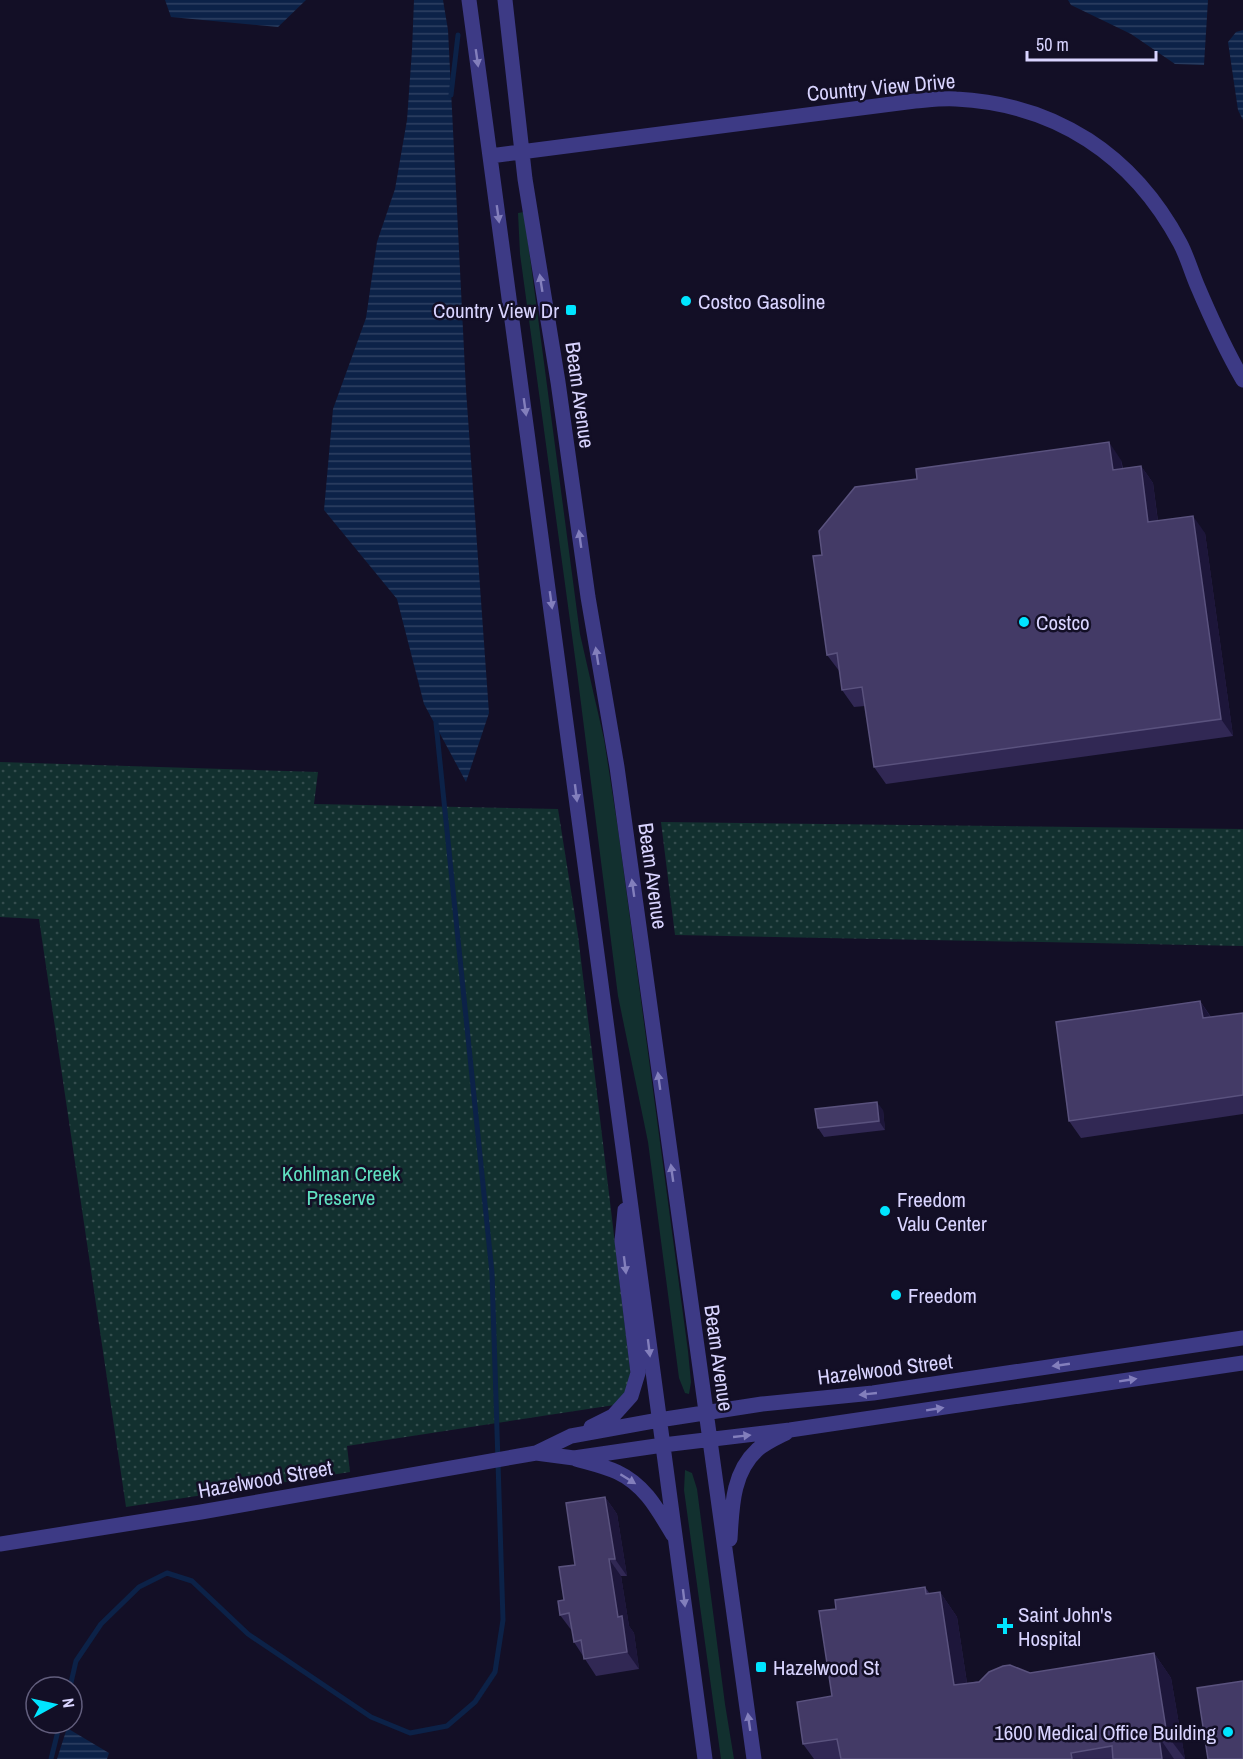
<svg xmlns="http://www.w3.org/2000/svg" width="1243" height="1759" font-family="'Archivo Narrow',sans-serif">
  <defs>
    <pattern id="park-dots" width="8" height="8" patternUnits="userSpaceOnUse" patternTransform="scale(1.5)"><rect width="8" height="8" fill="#12302f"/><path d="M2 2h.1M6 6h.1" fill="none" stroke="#344d4e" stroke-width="1.8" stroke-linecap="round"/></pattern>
    <pattern id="water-rules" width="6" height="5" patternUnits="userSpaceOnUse" patternTransform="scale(1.5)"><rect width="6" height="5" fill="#0c2248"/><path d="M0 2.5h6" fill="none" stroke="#2f4163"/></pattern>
  </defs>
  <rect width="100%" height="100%" fill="#130f26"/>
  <path fill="#12302f" d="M524,212L580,634L604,739L618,829L688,1351L691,1382L689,1394L685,1393L679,1378L648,1142L618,996L577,672L520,254L518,213Z
    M685,1470L692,1473L697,1489L725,1704L734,1759H721L684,1490Z"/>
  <path fill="url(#park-dots)" d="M0,762L318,772L314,804L558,809L578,935L634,1402L347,1446L350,1472L126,1507L39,919L0,917Z
    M661,822L1243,829V946L675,935Z"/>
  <path fill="url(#water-rules)" d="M165,0H306L278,27L171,17Z
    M414,0H443L448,30L466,390L489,713L466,782L424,704L397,599L324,510L333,409L366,318L377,242L395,189L407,120L412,50Z
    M1068,0H1208L1204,65L1175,64L1131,34L1071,5Z
    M1243,30V120L1238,110L1228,42L1236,32Z
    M67,1728L109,1753L107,1759H57Z"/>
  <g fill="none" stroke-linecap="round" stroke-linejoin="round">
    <path stroke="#0c2248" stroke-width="5" d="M451,95L458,35
      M70,1687L76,1661L101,1624L139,1587L167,1573L192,1581L248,1634L371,1717L410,1733L447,1726L475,1702L495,1672L503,1620L492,1273L436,723
      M51,1759L60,1723"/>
    <path stroke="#3d3a85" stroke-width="15" d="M469,0L705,1759
      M505,0L525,179L558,382L588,597L617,767L754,1759
      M490,156L915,101C928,100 943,98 956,99C1056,104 1133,155 1180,243C1187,256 1191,271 1197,285C1211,318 1225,349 1243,380
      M591,1427L613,1416L631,1396L638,1373L622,1241L625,1210
      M536,1453L574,1458L663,1445L790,1430L1243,1363
      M576,1459C590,1463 604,1466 617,1472C645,1485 658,1510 673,1535
      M730,1539C732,1508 732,1473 757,1450C765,1443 776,1438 786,1433
      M0,1544L201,1512L536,1453L571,1436L659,1420L762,1404L873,1393L1243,1338"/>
  </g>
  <path fill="#312854" d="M1121,460L1123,468L1141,466L1153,483L1158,521L1205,533L1233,736L886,784L874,767L865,706L854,707L842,690L840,672L827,655L822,555Z
    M1200,1001L1211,1017L1243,1013V1114L1081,1138L1069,1121Z
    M883,1110L885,1130L824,1137L818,1128Z
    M605,1497L617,1514L627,1576H621L629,1626L634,1633L639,1669L596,1676L574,1642L572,1631L560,1615L575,1565Z
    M925,1587L930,1594L940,1592L957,1617L967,1683L1154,1653L1171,1678L1185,1759H814L803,1744L832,1696L836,1609Z"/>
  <path fill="#1d163a" d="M1109,442L1121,460L1125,487L1113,470Z
    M1141,466L1153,483L1160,539L1148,522Z
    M1193,516L1205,533L1233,736L1221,719Z
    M1200,1001L1211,1018H1203Z
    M877,1102L883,1110L885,1130L879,1121Z
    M605,1497L617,1514L627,1576L615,1559Z
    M609,1559L621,1576L629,1626L634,1633L639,1669L627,1652L618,1617Z
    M940,1592L957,1617L971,1710L954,1685Z
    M1154,1653L1171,1678L1185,1759L1167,1735Z
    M1159,1737L1174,1759H1162Z"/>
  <path fill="#433a66" stroke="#5a527e" stroke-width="1.5" d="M1109,442L1113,470L1141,466L1148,522L1193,516L1221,719L874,767L862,687L842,690L837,653L827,655L813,556L822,555L819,531L855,487L917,479L916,469Z
    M1200,1001L1203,1018L1243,1013V1095L1069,1121L1056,1022Z
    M877,1102L879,1121L818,1128L815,1109Z
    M605,1497L615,1559H609L618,1617L622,1616L627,1652L584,1659L581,1640L574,1642L569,1613L560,1615L558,1601L564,1600L559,1567L575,1565L566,1503Z
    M925,1587L926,1594L940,1592L954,1685L979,1682L989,1672L1003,1666L1010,1665L1030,1673L1154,1653L1167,1735L1159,1737L1162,1759H1113L1112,1746L1071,1753L1072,1759H841L837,1739L803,1744L797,1702L832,1696L819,1611L836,1609L835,1600Z
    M1243,1681V1759H1208L1197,1688Z"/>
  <defs><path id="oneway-solid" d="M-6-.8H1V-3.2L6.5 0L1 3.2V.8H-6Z" transform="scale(1.5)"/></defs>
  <g fill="#837fbc">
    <use href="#oneway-solid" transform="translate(477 58) rotate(82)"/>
    <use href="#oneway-solid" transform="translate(498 214) rotate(82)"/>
    <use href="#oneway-solid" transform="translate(541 283) rotate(-99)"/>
    <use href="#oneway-solid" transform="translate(525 407) rotate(82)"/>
    <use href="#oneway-solid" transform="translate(580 539) rotate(-98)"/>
    <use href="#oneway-solid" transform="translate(551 600) rotate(82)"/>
    <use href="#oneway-solid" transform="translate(597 656) rotate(-99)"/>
    <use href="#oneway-solid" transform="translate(576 793) rotate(83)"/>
    <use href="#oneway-solid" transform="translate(633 888) rotate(-98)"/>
    <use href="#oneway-solid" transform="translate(659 1081) rotate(-98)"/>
    <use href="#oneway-solid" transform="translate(672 1173) rotate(-98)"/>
    <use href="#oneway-solid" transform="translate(625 1265) rotate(83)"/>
    <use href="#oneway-solid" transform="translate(649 1348) rotate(83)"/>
    <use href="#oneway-solid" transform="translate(1061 1365) rotate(172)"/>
    <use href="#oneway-solid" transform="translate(1128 1380) rotate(-9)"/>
    <use href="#oneway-solid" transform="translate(868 1394) rotate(174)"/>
    <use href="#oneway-solid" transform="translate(935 1409) rotate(-9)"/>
    <use href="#oneway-solid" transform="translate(742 1436) rotate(-6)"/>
    <use href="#oneway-solid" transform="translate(628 1479) rotate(32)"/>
    <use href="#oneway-solid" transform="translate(684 1598) rotate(83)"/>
    <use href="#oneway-solid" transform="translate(749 1722) rotate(-98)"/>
  </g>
  <g fill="#00e5ff" stroke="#130f26" stroke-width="2">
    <circle cx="686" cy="301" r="6"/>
    <rect x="565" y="304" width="12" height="12" rx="3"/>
    <circle cx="1024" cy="622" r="6"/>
    <circle cx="885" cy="1211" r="6"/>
    <circle cx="896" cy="1295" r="6"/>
    <path d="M1002 1617h6v6h6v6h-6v6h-6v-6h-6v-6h6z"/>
    <rect x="755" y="1661" width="12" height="12" rx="3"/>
    <circle cx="1228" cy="1732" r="6"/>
  </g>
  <g text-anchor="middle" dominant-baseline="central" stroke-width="5" stroke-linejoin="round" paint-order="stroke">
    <g font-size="21" fill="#d9d4ff" stroke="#130f26">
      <text transform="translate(881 87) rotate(-5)">Country View Drive</text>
      <text transform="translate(580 395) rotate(82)">Beam Avenue</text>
      <text transform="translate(653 876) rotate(82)">Beam Avenue</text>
      <text transform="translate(719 1358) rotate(82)">Beam Avenue</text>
      <text transform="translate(885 1369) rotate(-7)">Hazelwood Street</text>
      <text transform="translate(265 1479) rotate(-10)">Hazelwood Street</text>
    </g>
    <g font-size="21" fill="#d9d4ff" stroke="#130f26" text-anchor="start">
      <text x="698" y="301">Costco Gasoline</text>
      <text x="559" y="310" text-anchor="end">Country View Dr</text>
      <text x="1036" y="622">Costco</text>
      <text x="897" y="1199">Freedom<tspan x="897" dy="24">Valu Center</tspan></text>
      <text x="908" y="1295">Freedom</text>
      <text x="1018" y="1614">Saint John's<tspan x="1018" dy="24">Hospital</tspan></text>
      <text x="773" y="1667">Hazelwood St</text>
      <text x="1216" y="1732" text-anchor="end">1600 Medical Office Building</text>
    </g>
    <g font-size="21" fill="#5fe0c0" stroke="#130f26">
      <text x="341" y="1173">Kohlman Creek<tspan x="341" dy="24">Preserve</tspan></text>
    </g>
  </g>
  <g transform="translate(54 1705) rotate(82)"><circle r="28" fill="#130f26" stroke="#625e7d" stroke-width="1.5"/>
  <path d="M0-4.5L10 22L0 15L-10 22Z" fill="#00e5ff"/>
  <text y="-9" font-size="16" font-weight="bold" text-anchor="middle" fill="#d9d4ff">N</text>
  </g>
  <path d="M1027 51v9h129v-9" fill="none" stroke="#d9d4ff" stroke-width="3"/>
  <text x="1036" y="51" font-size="18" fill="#d9d4ff" stroke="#130f26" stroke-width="4.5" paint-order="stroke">50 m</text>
</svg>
